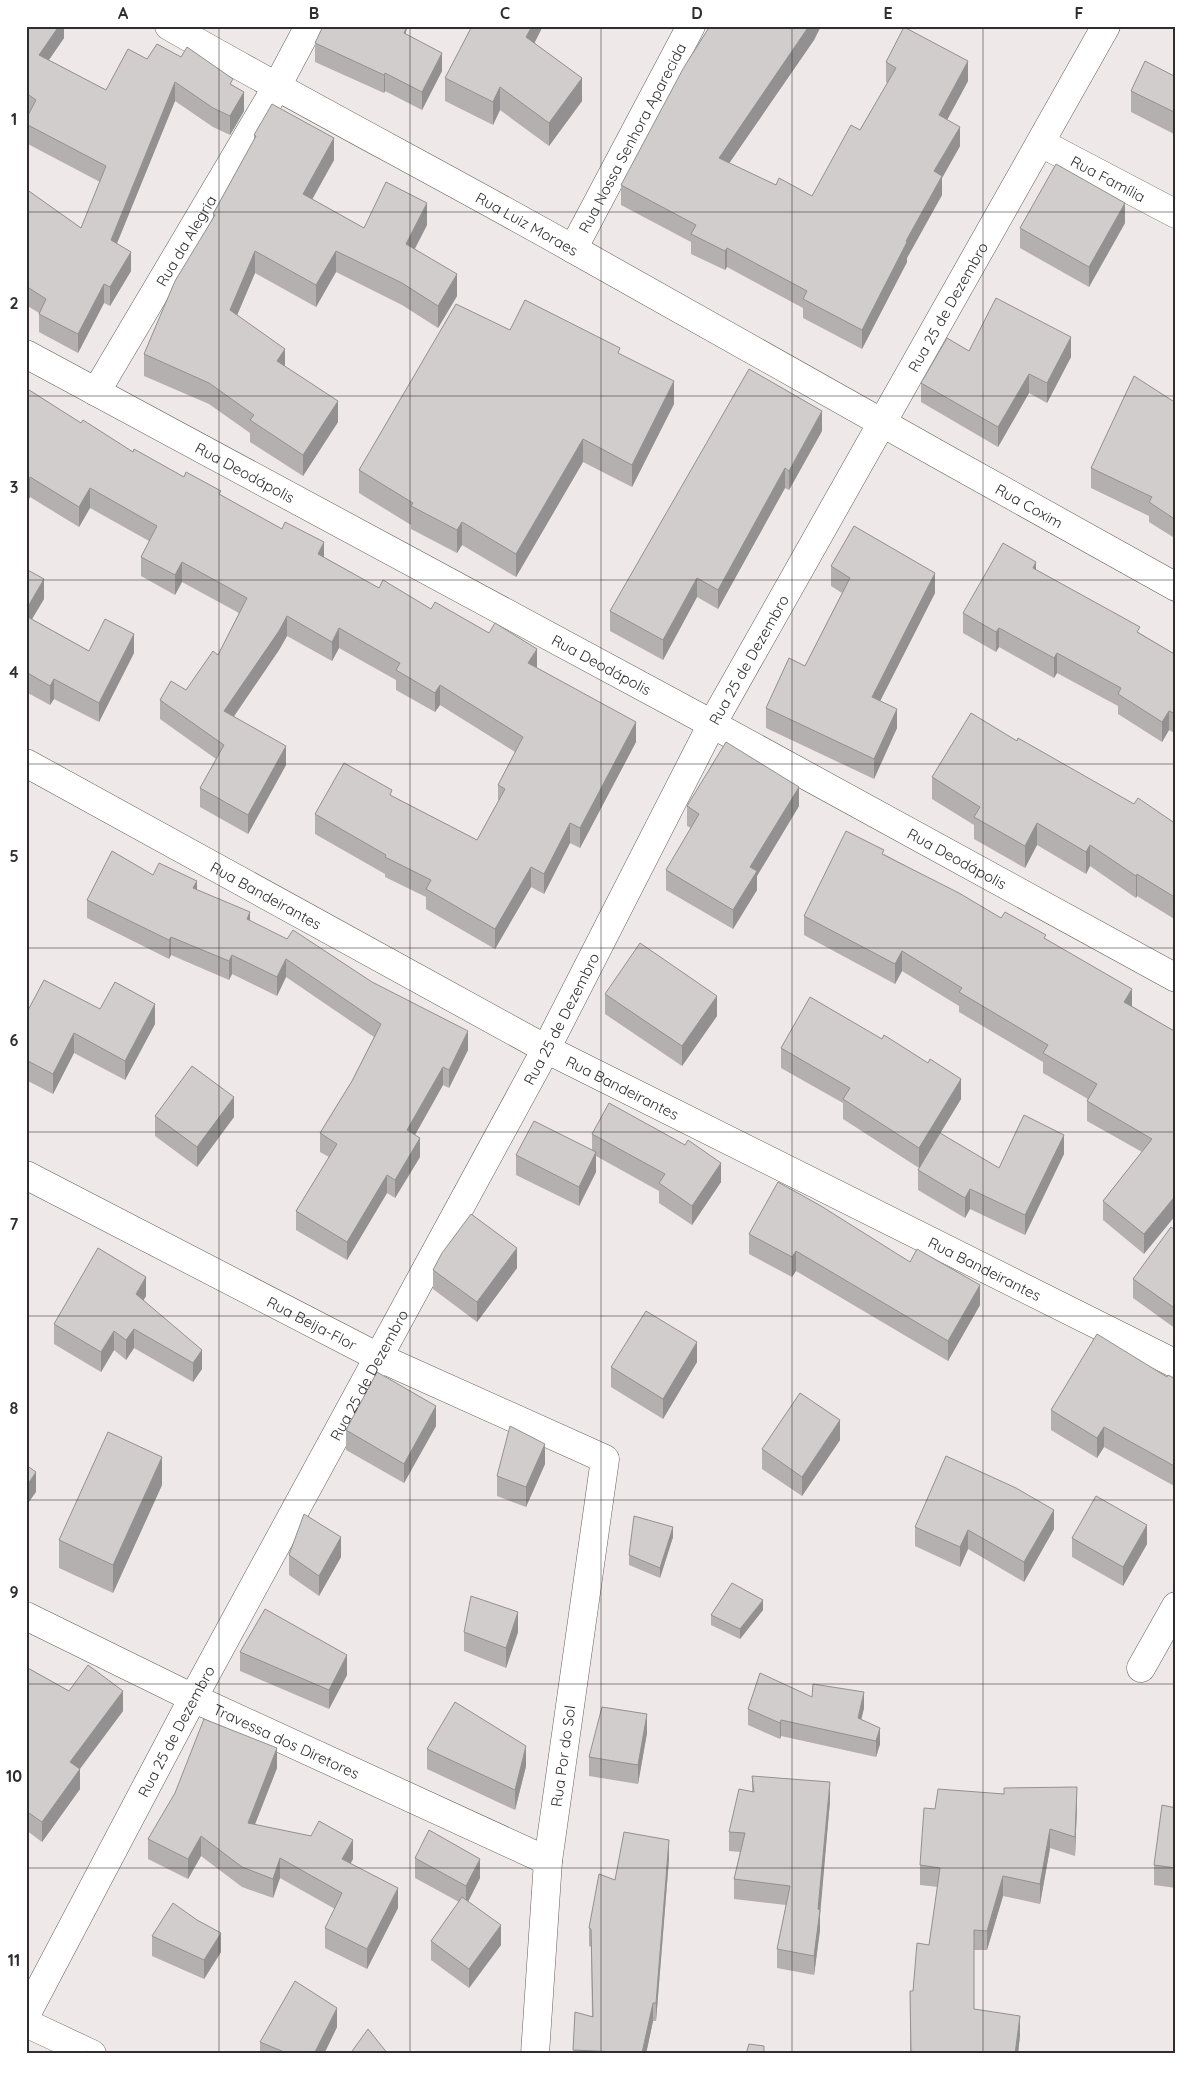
<svg xmlns="http://www.w3.org/2000/svg" width="1202" height="2080" font-family="Quicksand,sans-serif">
  <rect width="100%" height="100%" fill="#eee9e8"/>
  <g fill="none" stroke-linecap="round" stroke-linejoin="round">
    <g stroke="#635f5e" stroke-width="29">
      <g id="minor">
        <path id="s1" d="M1041,143L1176,214"/>
        <path id="s2" d="M573,249L691,26"/>
        <path id="s3" d="M26,354L712,724L1176,978"/>
        <path id="s4" d="M96,392L276,88L309,26"/>
        <path id="s5" d="M26,763L546,1049L1176,1364"/>
        <path id="s6" d="M26,1175L378,1357L605,1459L548,1861L535,2054"/>
        <path id="s7" d="M26,1616L193,1698L548,1861"/>
        <path d="M1141,1668L1176,1606"/>
        <path d="M26,2023L92,2054"/>
      </g>
    </g>
    <g stroke="#635f5e" stroke-width="29">
      <g id="tertiary">
        <path id="s8" d="M169,26C303,103 440,174 575,250C775,362 975,476 1176,587"/>
        <path id="s9" d="M26,2015L193,1698L546,1049L712,724L1106,26"/>
      </g>
    </g>
    <use href="#minor" stroke="#fff" stroke-width="28"/>
    <use href="#tertiary" stroke="#fff" stroke-width="28"/>
  </g>
  <path fill="#b4b0b0" d="M26,26H64V38L49,60L106,90L147,59L233,85L244,111L230,135L213,127L175,101L117,243L131,271L110,306L104,303L78,353L39,332V313L26,305V189L81,228L100,182L26,143V119L29,114L26,112Z
    M710,26H821L814,40L729,163L776,185L812,196L860,130L888,83L886,82V62L968,81L947,120L960,146L942,178V195L907,258V262L862,349L803,318V308L727,267L725,270L691,254V242L621,205V185Z
    M406,32V34L442,71L422,110L385,91L384,93L315,62V43Z
    M535,43L582,101L549,146L500,110L493,125L445,101V78Z
    M1176,77V135L1131,112V91Z
    M254,135L334,160L312,199L364,228L427,225L415,249L457,296L438,328L402,305L336,272L316,307L255,273L237,315L338,422L303,476L250,442V433L209,404L144,376V354L213,217V214L254,140Z
    M1125,223L1089,287L1020,248V228Z
    M1176,303V326L1174,325V305Z
    M510,330L620,354L674,404L632,487L583,462L516,577L462,545L457,553L411,529V525L359,493V470Z
    M1071,357L1047,403L1029,393L998,447L921,402V383Z
    M26,388L81,423L133,452L221,495L324,557L379,588L431,609L537,668L636,742L580,848L570,843L544,894L531,887L495,949L426,909V897L385,877V874L315,834V814L392,796L477,840L498,802V785L515,752L440,705L435,712L396,690V680L339,648L332,661L287,636L279,650L234,716L286,765L248,834L200,807V788L216,759L160,719V700L186,690L218,655L239,613L182,582L175,595L141,576V557L149,541L90,508L79,527L30,497L29,499L26,497Z
    M1176,403V539L1149,522V516L1091,488V468Z
    M822,431L789,490L785,488L718,609L697,597L663,660L610,631V611Z
    M831,566L935,593L880,701L897,728L874,779L766,728V708L805,666L842,593L831,586Z
    M26,569L44,599L32,619L89,651L134,653L99,722L54,699L50,705L26,692Z
    M1036,570L1176,655V734L1169,730L1162,742L1118,714V706L1057,673L1054,678L999,647L996,652L963,633V613Z
    M1017,741L1134,804L1176,824V920L1137,896L1136,898L1090,866L1086,874L1037,845L1025,868L974,839V825L932,799V777Z
    M687,806H799L757,876V890L733,929L666,890V870L691,828L687,826Z
    M884,854L1001,918L1046,939L1132,1006L1176,1032L1144,1254L1103,1220V1201L1142,1152L1087,1121V1101L1088,1099L1043,1073V1062L959,1012V1006L902,971L895,984L804,935V916Z
    M153,875L197,890L468,1050L449,1088L443,1085L415,1135L420,1157L395,1198L387,1193L347,1260L296,1230V1211L329,1157L320,1152V1133L352,1081L374,1037L286,977L277,996L232,974L229,980L171,955L169,959L87,918V900Z
    M605,994L717,1016L682,1066L605,1014Z
    M26,1014L155,1024L125,1080L74,1053L53,1094L26,1080Z
    M781,1048L961,1099L919,1168L843,1119V1103L781,1068Z
    M155,1116L234,1117L197,1167L155,1136Z
    M592,1134L721,1182L692,1225L659,1203V1191L596,1156V1172L579,1206L516,1175V1155L592,1150Z
    M1064,1154L1025,1235L970,1209L965,1218L918,1190V1170L999,1168Z
    M1176,1231V1329L1133,1298V1279Z
    M749,1234L980,1305L948,1361L796,1271L792,1277L749,1254Z
    M517,1268L477,1322L433,1289V1270Z
    M146,1296L143,1300L202,1369L193,1382L134,1348L126,1360L114,1350L101,1372L54,1344V1324Z
    M697,1362L663,1419L611,1387V1367Z
    M1167,1377L1176,1379V1487L1104,1447L1097,1458L1051,1430V1410Z
    M436,1426L404,1483L346,1450V1430Z
    M840,1440L802,1496L762,1469V1449Z
    M545,1464L526,1507L497,1496V1476Z
    M162,1485L113,1593L59,1568V1540Z
    M915,1527L1054,1529L1024,1582L968,1549L960,1567L915,1546Z
    M673,1537L660,1578L629,1565V1555Z
    M1072,1538L1147,1544L1123,1586L1072,1557Z
    M289,1555L341,1557L319,1596L289,1575Z
    M763,1610L740,1639L711,1625V1615Z
    M464,1632H518L506,1668L464,1651Z
    M240,1652L347,1675L329,1709L240,1671Z
    M26,1667L69,1691L123,1711L80,1769V1789L42,1842L26,1830Z
    M812,1697L864,1708L861,1719L880,1744L876,1757L781,1736L780,1739L748,1725V1709Z
    M647,1733L638,1784L589,1776V1757Z
    M427,1749L526,1766L515,1810L427,1769Z
    M277,1768L255,1824L353,1859L350,1864L398,1908L367,1969L325,1948V1928L335,1909L280,1878L273,1898L242,1887L201,1856L188,1879L148,1859V1839Z
    M752,1776L830,1801L820,1910V1930L814,1975L777,1968V1949L786,1905L734,1899V1879L740,1852L729,1851V1832L752,1792Z
    M1077,1806L1075,1856L1050,1848L1040,1904L1003,1896L987,1950H974V2009L1020,2035L1018,2054H910V1991H913L929,1945L938,1887L920,1885V1865L935,1809Z
    M1176,1808V1888L1154,1885V1865Z
    M415,1858L480,1878L468,1901L501,1945L469,1988L431,1960V1941L459,1902L415,1878Z
    M669,1859L656,2021H653L646,2054H573L575,2012L592,2017L591,1947L589,1946V1928L615,1880Z
    M152,1936L221,1952L204,1979L152,1956Z
    M337,2027L324,2054H260V2042Z"/>
  <path fill="#929090" d="M59,26H64V38L39,74V55Z
    M400,26H408L406,32V47Z
    M532,26H543L526,60V37Z
    M809,26H821L814,40L719,178V158Z
    M442,53V71L422,110V92Z
    M968,61V81L939,135V115Z
    M385,73V91L384,93V75Z
    M582,78V101L549,146V123Z
    M175,82V101L111,258V240Z
    M500,87V110L493,125V102Z
    M244,92V111L230,135V116Z
    M960,127V146L942,178V195L907,258V262L862,349V330L906,241L934,171Z
    M334,138V160L303,216V194Z
    M427,203V225L406,265V244Z
    M1125,203V223L1089,287V267Z
    M727,248V267L725,270V251Z
    M255,251V273L230,332V310Z
    M336,251V272L316,307V285Z
    M131,252V271L110,306V287Z
    M457,274V296L438,328V306Z
    M104,284V303L78,353V334Z
    M1071,337V357L1047,403V383Z
    M285,349V371L277,361Z
    M1029,374V393L998,447V427Z
    M674,381V404L632,487V465Z
    M338,401V422L303,476V455Z
    M822,411V431L789,490V471Z
    M583,439V462L516,577V554Z
    M785,468V488L718,609V590Z
    M30,477V497L29,499V479Z
    M90,488V508L79,527V507Z
    M462,522V545L457,553V530Z
    M324,542V562L318,554Z
    M182,562V582L175,595V575Z
    M1036,562V582L1033,568Z
    M935,573V593L872,717V697Z
    M697,578V597L663,660V640Z
    M44,579V599L26,629V610Z
    M287,616V636L279,650L224,731V711Z
    M339,628V648L332,661V642Z
    M999,628V647L996,652V632Z
    M134,634V653L99,722V703Z
    M537,649V669L528,663Z
    M1057,653V673L1054,678V658Z
    M54,679V699L50,705V686Z
    M440,685V705L435,712V693Z
    M897,709V728L874,779V759Z
    M1169,711V730L1162,742V722Z
    M636,722V742L580,848V828Z
    M286,746V765L248,834V815Z
    M799,787V806L757,876V890L733,929V910L750,867Z
    M570,823V843L544,894V874Z
    M1037,823V845L1025,868V846Z
    M1090,845V866L1086,874V852Z
    M531,867V887L495,949V929Z
    M1137,874V896L1136,898V876Z
    M197,881V899L193,888Z
    M250,912V931L247,919Z
    M171,937V955L169,959V940Z
    M902,951V971L895,984V964Z
    M232,955V974L229,980V961Z
    M286,959V977L277,996V977Z
    M1132,989V1008L1124,1002Z
    M717,996V1016L682,1066V1046Z
    M155,1004V1024L125,1080V1061Z
    M468,1031V1050L449,1088V1070Z
    M74,1033V1053L53,1094V1074Z
    M443,1067V1085L407,1149V1130Z
    M961,1079V1099L919,1168V1148Z
    M234,1097V1117L197,1167V1147Z
    M1064,1135V1154L1025,1235V1215Z
    M420,1138V1157L395,1198V1180Z
    M596,1152V1172L579,1206V1187Z
    M721,1163V1182L692,1225V1206Z
    M387,1175V1193L347,1260V1242Z
    M970,1189V1209L965,1218V1198Z
    M1176,1195V1215L1144,1254V1234Z
    M517,1248V1268L477,1322V1302Z
    M796,1251V1271L792,1277V1257Z
    M146,1277V1296L136,1314V1294Z
    M980,1285V1305L948,1361V1341Z
    M134,1329V1348L126,1360V1340Z
    M114,1331V1350L101,1372V1352Z
    M697,1342V1362L663,1419V1399Z
    M202,1350V1369L193,1382V1363Z
    M436,1406V1426L404,1483V1464Z
    M840,1420V1440L802,1496V1477Z
    M1104,1427V1447L1097,1458V1438Z
    M545,1444V1464L526,1507V1487Z
    M162,1457V1485L113,1593V1565Z
    M36,1472V1492L26,1506V1487Z
    M1054,1510V1529L1024,1582V1562Z
    M1147,1525V1544L1123,1586V1567Z
    M673,1527V1537L660,1578V1568Z
    M968,1530V1549L960,1567V1547Z
    M341,1537V1557L319,1596V1576Z
    M763,1600V1610L740,1639V1629Z
    M518,1612V1632L506,1668V1648Z
    M347,1655V1675L329,1709V1690Z
    M123,1691V1711L70,1782V1762Z
    M864,1692V1708L858,1734V1718Z
    M647,1714V1733L638,1784V1765Z
    M781,1720V1736L780,1739V1723Z
    M880,1728V1744L876,1757V1741Z
    M526,1746V1766L515,1810V1790Z
    M277,1748V1768L248,1842V1823Z
    M80,1769V1789L42,1842V1822Z
    M830,1782V1801L820,1916V1910V1930L814,1975V1956L818,1909Z
    M1077,1787V1806L1075,1856V1837Z
    M1050,1829V1848L1040,1904V1884Z
    M201,1836V1856L188,1879V1859Z
    M353,1840V1859L342,1879V1859Z
    M669,1840V1859L656,2021V2003Z
    M280,1858V1878L273,1898V1879Z
    M480,1859V1878L466,1906V1886Z
    M1003,1876V1896L987,1950V1931Z
    M398,1888V1908L367,1969V1949Z
    M501,1925V1945L469,1988V1969Z
    M221,1933V1952L204,1979V1960Z
    M653,2003V2021L646,2054H642Z
    M337,2008V2027L324,2054H314Z
    M1020,2016V2035L1018,2054H1015Z"/>
  <path fill="#d1cdcd" stroke="#929090" d="M26,26H59L39,55L106,90L128,49L147,59L157,44L181,57L187,47L233,79L230,84L244,92L230,116L213,108L175,82L111,240L131,252L110,287L104,284L78,334L39,314L46,299L26,286V189L81,228L106,166L26,124V119L36,100L26,93Z
    M323,26H401L406,29L404,33L442,53L422,92L385,73L384,75L315,43Z
    M472,26H532L526,37L582,78L549,123L500,87L493,102L445,78Z
    M710,26H809L719,158L776,185L779,178L812,196L851,125L860,130L896,68L886,62L904,27L968,61L939,115L960,127L934,171L942,176L906,241L907,242L862,330L803,299L807,291L727,248L725,251L691,234L696,225L621,185L684,67Z
    M1145,61L1176,77V113L1131,91Z
    M272,104L334,138L303,194L364,228L386,182L427,203L406,244L457,274L438,306L402,283L336,251L316,285L255,251L230,310L285,349L277,361L338,401L303,455L250,420L254,415L209,383L144,354L175,281L215,215L213,214L256,136L254,135Z
    M1056,164L1125,203L1089,267L1020,228Z
    M996,298L1071,337L1047,383L1029,374L998,427L921,383L947,338L969,351Z
    M525,300L620,348L618,353L674,381L632,465L583,439L516,554L462,522L457,530L411,506L413,503L359,470L456,304L510,330Z
    M749,369L822,411L789,471L785,468L718,590L697,578L663,640L610,611Z
    M1134,376L1176,403V520L1149,502L1152,497L1091,468Z
    M26,388L81,423L83,420L133,452L134,449L184,477L186,472L221,491L219,494L282,529L285,522L324,542L318,554L379,588L383,580L431,609L435,602L489,633L495,623L537,649L528,663L636,722L580,828L570,823L544,874L531,867L495,929L426,889L431,880L385,857L386,855L315,814L344,763L392,790L390,795L477,840L505,789L498,785L523,737L440,685L435,693L396,670L400,663L339,628L332,642L287,616L279,631L224,711L286,746L248,815L200,788L224,745L160,700L171,681L186,690L213,651L218,655L247,598L182,562L175,575L141,557L157,526L90,488L79,507L30,477L29,479L26,478Z
    M854,526L935,573L872,697L897,709L874,759L766,708L789,658L805,666L850,578L831,566Z
    M1003,543L1036,562L1033,568L1140,627L1137,632L1176,655V714L1169,711L1162,722L1118,694L1121,688L1057,653L1054,658L999,628L996,632L963,613Z
    M26,569L44,579L26,610Z
    M26,616L89,651L105,619L134,634L99,703L54,679L50,686L26,672Z
    M971,713L1017,741L1018,738L1134,804L1138,798L1176,824V898L1137,874L1136,876L1090,845L1086,852L1037,823L1025,846L974,817L980,807L932,777Z
    M726,742L799,787L750,867L757,871L733,910L666,870L699,814L687,806Z
    M846,831L884,850L882,854L959,893L1001,918L1005,912L1046,935L1044,938L1132,989L1124,1002L1176,1032V1195L1144,1234L1103,1201L1152,1139L1087,1101L1097,1084L1043,1053L1048,1045L959,992L962,988L902,951L895,964L804,916Z
    M112,851L153,875L159,863L197,881L193,888L250,912L247,919L287,939L293,930L372,982L468,1031L449,1070L443,1067L407,1130L420,1138L395,1180L387,1175L347,1242L296,1211L337,1144L320,1133L352,1081L381,1024L286,959L277,977L232,955L229,961L171,937L169,940L87,900Z
    M640,943L717,996L682,1046L605,994Z
    M44,980L100,1009L115,982L155,1004L125,1061L74,1033L53,1074L26,1060V1014Z
    M810,997L882,1039L884,1035L928,1063L930,1059L961,1079L919,1148L843,1099L850,1088L781,1048Z
    M192,1066L234,1097L197,1147L155,1116Z
    M609,1103L685,1145L688,1140L721,1163L692,1206L659,1183L665,1174L592,1134Z
    M1024,1115L1064,1135L1025,1215L970,1189L965,1198L918,1170L940,1133L999,1168Z
    M534,1121L596,1152L579,1187L516,1155Z
    M778,1182L821,1206L910,1262L917,1249L980,1285L948,1341L796,1251L792,1257L749,1234Z
    M471,1214L517,1248L477,1302L433,1270L442,1253Z
    M1171,1227L1176,1231V1309L1133,1279Z
    M98,1248L146,1277L136,1294L202,1350L193,1363L134,1329L126,1340L114,1331L101,1352L54,1324Z
    M646,1311L697,1342L663,1399L611,1367Z
    M1097,1334L1167,1377L1168,1375L1176,1379V1467L1104,1427L1097,1438L1051,1410Z
    M377,1372L436,1406L404,1464L346,1430Z
    M800,1393L840,1420L802,1477L762,1449Z
    M510,1426L545,1444L526,1487L497,1476Z
    M108,1432L162,1457L113,1565L59,1540Z
    M946,1456L1016,1488L1054,1510L1024,1562L968,1530L960,1547L915,1527Z
    M26,1465L36,1472L26,1487Z
    M1096,1496L1147,1525L1123,1567L1072,1538Z
    M304,1514L341,1537L319,1576L289,1555Z
    M634,1516L673,1527L660,1568L629,1555Z
    M732,1583L763,1600L740,1629L711,1615Z
    M471,1596L518,1612L506,1648L464,1632Z
    M265,1609L347,1655L329,1690L240,1652Z
    M88,1665L123,1691L70,1762L80,1769L42,1822L26,1811V1667L69,1691Z
    M760,1673L812,1697L813,1684L864,1692L858,1718L880,1728L876,1741L781,1720L780,1723L748,1709Z
    M455,1702L526,1746L515,1790L427,1749Z
    M602,1707L647,1714L638,1765L589,1757Z
    M204,1719L277,1748L248,1823L311,1836L319,1821L353,1840L342,1859L398,1888L367,1949L325,1928L342,1893L280,1858L273,1879L242,1867L201,1836L188,1859L148,1839L175,1793Z
    M752,1776L830,1782L818,1909L820,1910L814,1956L777,1949L790,1886L734,1879L745,1833L729,1832L739,1789L754,1792Z
    M1077,1787L1075,1837L1050,1829L1040,1884L1003,1876L987,1931L974,1930V2009L1020,2016L1015,2054H928L911,2051L910,1991H913L917,1943L929,1945L940,1868L920,1865L924,1808L935,1809L938,1789L1004,1794V1788Z
    M1162,1805L1176,1808V1868L1154,1865Z
    M429,1830L480,1859L466,1886L415,1858Z
    M624,1832L669,1840L656,2003H653L642,2053L573,2050L575,2012L593,2017L591,1929L589,1928L599,1874L615,1880Z
    M462,1897L501,1925L469,1969L431,1941Z
    M173,1903L197,1920L221,1933L204,1960L152,1936Z
    M295,1981L337,2008L314,2054H289L260,2042Z
    M368,2029L388,2054H350Z
    M749,2044L764,2046V2054H746Z
    M87,2051L91,2054H85Z"/>
  <path fill="none" stroke="#2f2d2d" stroke-width="1" stroke-opacity="0.55" d="M219,26V2054M410,26V2054M601,26V2054M792,26V2054M983,26V2054M26,212H1176M26,396H1176M26,580H1176M26,764H1176M26,948H1176M26,1132H1176M26,1316H1176M26,1500H1176M26,1684H1176M26,1868H1176"/>
  <g text-anchor="middle" dominant-baseline="central" stroke-width="5" stroke-linejoin="round" paint-order="stroke">
    <g font-size="15" fill="#2f2d2d" stroke="#fff">
      <text stroke="none"><textPath href="#s2" startOffset="126">Rua Nossa Senhora Aparecida</textPath></text>
      <text stroke="none"><textPath href="#s1" startOffset="76">Rua Família</textPath></text>
      <text stroke="none"><textPath href="#s8" startOffset="409">Rua Luiz Moraes</textPath></text>
      <text stroke="none"><textPath href="#s4" startOffset="176">Rua da Alegria</textPath></text>
      <text stroke="none"><textPath href="#s9" startOffset="1941">Rua 25 de Dezembro</textPath></text>
      <text stroke="none"><textPath href="#s3" startOffset="249">Rua Deodápolis</textPath></text>
      <text stroke="none"><textPath href="#s8" startOffset="985">Rua Coxim</textPath></text>
      <text stroke="none"><textPath href="#s9" startOffset="1536">Rua 25 de Dezembro</textPath></text>
      <text stroke="none"><textPath href="#s3" startOffset="654">Rua Deodápolis</textPath></text>
      <text stroke="none"><textPath href="#s3" startOffset="1059">Rua Deodápolis</textPath></text>
      <text stroke="none"><textPath href="#s5" startOffset="274">Rua Bandeirantes</textPath></text>
      <text stroke="none"><textPath href="#s9" startOffset="1131">Rua 25 de Dezembro</textPath></text>
      <text stroke="none"><textPath href="#s5" startOffset="679">Rua Bandeirantes</textPath></text>
      <text stroke="none"><textPath href="#s5" startOffset="1084">Rua Bandeirantes</textPath></text>
      <text stroke="none"><textPath href="#s6" startOffset="322">Rua Beija-Flor</textPath></text>
      <text stroke="none"><textPath href="#s9" startOffset="726">Rua 25 de Dezembro</textPath></text>
      <text stroke="none"><textPath href="#s9" startOffset="321">Rua 25 de Dezembro</textPath></text>
      <text stroke="none"><textPath href="#s7" startOffset="289">Travessa dos Diretores</textPath></text>
      <text transform="translate(563 1756) rotate(-82)">Rua Por do Sol</text>
    </g>
  </g>
  <rect width="1202" height="2080" fill="none" stroke="#ffffff" stroke-width="55"/>
  <rect x="28" y="28" width="1146" height="2024" fill="none" stroke="#2f2d2d" stroke-width="2"/>
  <g font-size="16" text-anchor="middle" font-weight="bold" fill="#2f2d2d">
    <text x="123" y="19">A</text>
    <text x="314" y="19">B</text>
    <text x="505" y="19">C</text>
    <text x="697" y="19">D</text>
    <text x="888" y="19">E</text>
    <text x="1079" y="19">F</text>
    <text x="14" y="125">1</text>
    <text x="14" y="309">2</text>
    <text x="14" y="493">3</text>
    <text x="14" y="678">4</text>
    <text x="14" y="862">5</text>
    <text x="14" y="1046">6</text>
    <text x="14" y="1230">7</text>
    <text x="14" y="1414">8</text>
    <text x="14" y="1598">9</text>
    <text x="14" y="1782">10</text>
    <text x="14" y="1966">11</text>
  </g>
</svg>
